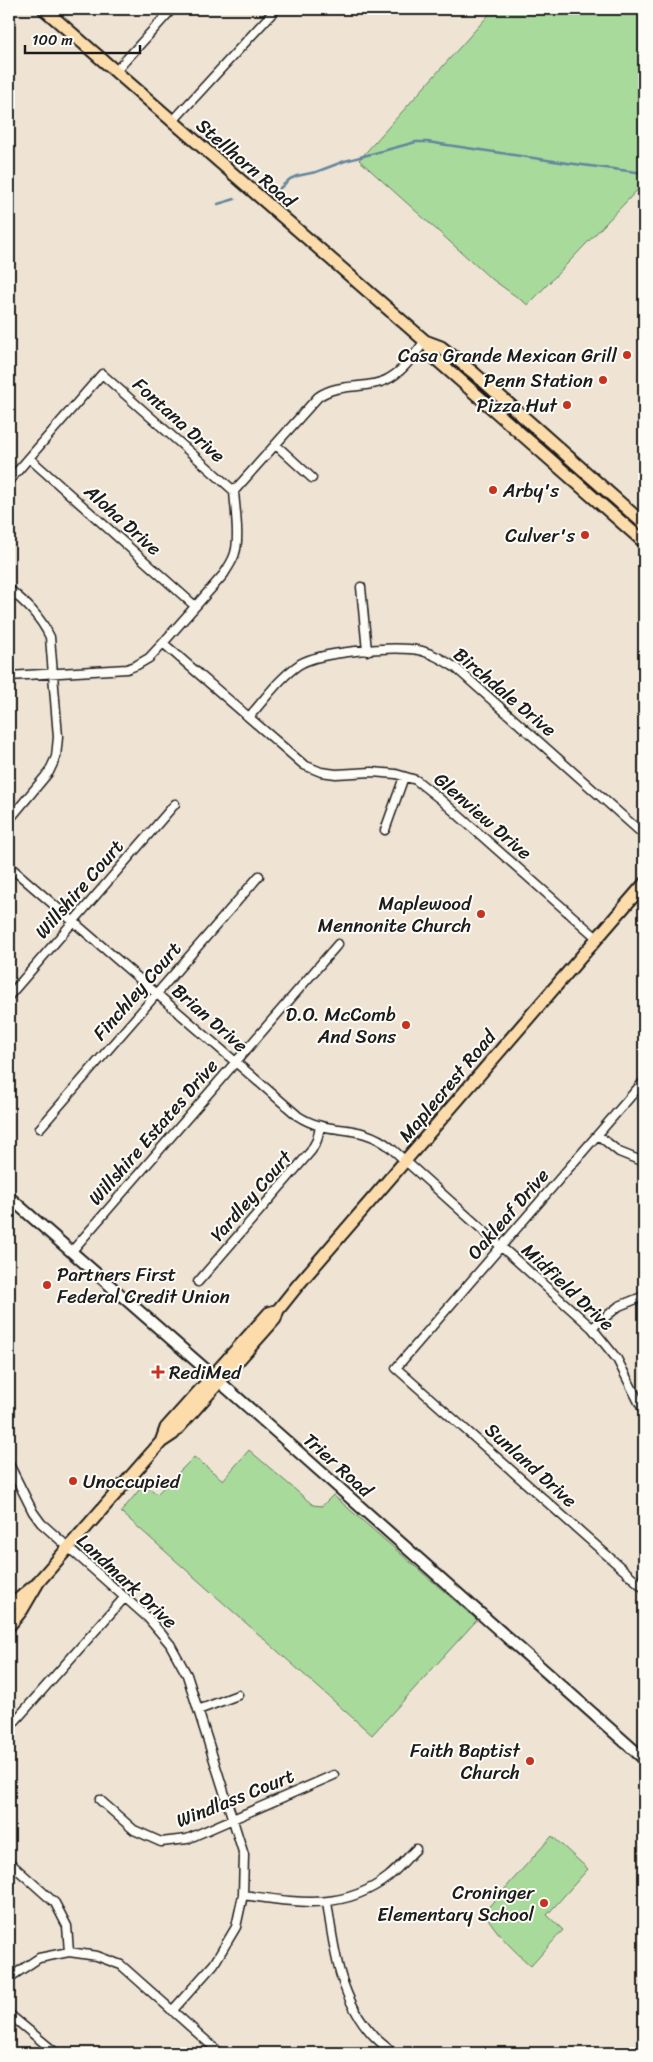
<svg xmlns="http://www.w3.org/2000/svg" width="653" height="2062" font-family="Sriracha,sans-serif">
  <rect width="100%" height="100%" fill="#efe4d4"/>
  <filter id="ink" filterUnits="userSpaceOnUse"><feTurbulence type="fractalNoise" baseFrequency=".02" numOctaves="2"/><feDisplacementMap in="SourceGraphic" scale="10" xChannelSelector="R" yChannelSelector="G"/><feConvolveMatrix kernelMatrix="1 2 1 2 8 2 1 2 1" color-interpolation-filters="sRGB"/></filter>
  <g filter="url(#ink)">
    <path fill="#a8da9c" stroke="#627b5c" d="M494,9H644V183L528,305L489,277L359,160Z
      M249,1450L313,1505L322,1506L333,1495L477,1620L372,1735L121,1512L144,1484L157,1494L194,1457L223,1480Z
      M552,1836L588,1869L547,1915L563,1930L531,1966C512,1949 496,1933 484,1912Z"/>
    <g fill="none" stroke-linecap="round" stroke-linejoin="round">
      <path stroke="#64859d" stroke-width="2.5" d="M279,189L290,179L297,176L316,172L345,161L416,142H427L567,163L644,173
        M218,204L235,199"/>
      <g stroke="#1c1c1c" stroke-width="11">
        <path id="street" d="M115,72L172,9
          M172,122L276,9
          M276,445L312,478
          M29,458L195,606
          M9,481L102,374L234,491
          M361,587L367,651
          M9,589C26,603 40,616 50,637L58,737L56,757L49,772L9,820
          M163,643L304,765L321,772L336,774L372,772L396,774L416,780L440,799L597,938
          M9,676L127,669L137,665L149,658L163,643L224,574C228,567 233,561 235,553C240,538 235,508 234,491L318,397C339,382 365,390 386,380C403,372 414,355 425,341
          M249,717C265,699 280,677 300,664C320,652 386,647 410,649C427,650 442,659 456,668L644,835
          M385,830L404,777
          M9,866L298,1116C330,1137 358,1121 391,1148L592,1328L617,1359L644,1412
          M9,996L175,804
          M644,1081L396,1368L644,1588
          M40,1128L259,876
          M598,1135L619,1152L644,1162
          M72,1251L338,944
          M198,1282L311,1151L317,1140L320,1127
          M592,1328L619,1306L644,1296
          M9,1464L33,1512L41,1523L148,1618L170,1644L187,1675L244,1855L243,1895L236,1927L214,1964L172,2011
          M198,1710L238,1695
          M15,1721L125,1597
          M100,1800L134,1830L161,1842L187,1839L334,1775
          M9,1862L55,1903L67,1926L69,1952
          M243,1895C295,1902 343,1912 388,1877C398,1869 407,1858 416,1849
          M327,1902C334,1949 339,1998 373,2035C379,2042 387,2047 393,2053
          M9,1978L39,1958L69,1952L97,1956L121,1965L220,2053
          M9,2014L56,2053"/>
      </g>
      <g stroke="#1c1c1c" stroke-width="14">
        <path id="secondary" d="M9,1197L203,1367L644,1759"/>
      </g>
      <g stroke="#1c1c1c" stroke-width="15">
        <path id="primary" d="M44,9L425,341L436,359L644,542
          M425,341L441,347L474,373L644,524
          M161,1442L173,1434L275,1319L278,1310L298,1285L644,884
          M9,1607L34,1586
          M9,1626L22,1610L39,1581L161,1442L166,1428L269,1313L278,1310"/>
      </g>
      <use href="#street" stroke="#fdfcf7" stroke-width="8"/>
      <use href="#secondary" stroke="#fdfcf7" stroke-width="10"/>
      <use href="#primary" stroke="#fddcac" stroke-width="11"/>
    </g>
  </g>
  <g fill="#c8321e" stroke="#fdfcf7" stroke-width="2">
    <circle cx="627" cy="355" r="5"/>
    <circle cx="603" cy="380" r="5"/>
    <circle cx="567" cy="405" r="5"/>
    <circle cx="493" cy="490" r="5"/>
    <circle cx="585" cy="535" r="5"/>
    <circle cx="481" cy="914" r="5"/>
    <circle cx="406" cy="1025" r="5"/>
    <circle cx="47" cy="1285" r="5"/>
    <path d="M155.5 1364.5h5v5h5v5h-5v5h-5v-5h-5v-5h5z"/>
    <circle cx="73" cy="1481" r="5"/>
    <circle cx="530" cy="1761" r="5"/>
    <circle cx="544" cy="1903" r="5"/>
  </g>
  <g text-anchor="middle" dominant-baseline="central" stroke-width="4" stroke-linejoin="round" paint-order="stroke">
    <g font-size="19" fill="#1c1c1c" stroke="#fdfcf7">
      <text transform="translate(246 163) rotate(41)">Stellhorn Road</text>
      <text transform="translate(179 420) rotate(42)">Fontana Drive</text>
      <text transform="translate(123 520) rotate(42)">Aloha Drive</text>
      <text transform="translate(505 692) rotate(40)">Birchdale Drive</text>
      <text transform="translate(483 816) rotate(41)">Glenview Drive</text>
      <text transform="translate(79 889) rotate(-49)">Willshire Court</text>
      <text transform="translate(137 991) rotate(-49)">Finchley Court</text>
      <text transform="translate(210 1018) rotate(41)">Brian Drive</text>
      <text transform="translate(447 1086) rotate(-50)">Maplecrest Road</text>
      <text transform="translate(153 1132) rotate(-49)">Willshire Estates Drive</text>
      <text transform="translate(251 1196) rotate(-49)">Yardley Court</text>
      <text transform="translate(508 1214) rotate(-49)">Oakleaf Drive</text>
      <text transform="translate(568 1287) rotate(43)">Midfield Drive</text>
      <text transform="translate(338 1465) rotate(42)">Trier Road</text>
      <text transform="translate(531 1465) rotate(42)">Sunland Drive</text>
      <text transform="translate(127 1581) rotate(43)">Landmark Drive</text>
      <text transform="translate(235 1798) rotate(-22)">Windlass Court</text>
    </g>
    <g font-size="19" fill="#1c1c1c" stroke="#fdfcf7" text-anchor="end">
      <text x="617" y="355">Casa Grande Mexican Grill</text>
      <text x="593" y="380">Penn Station</text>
      <text x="557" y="405">Pizza Hut</text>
      <text x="503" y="490" text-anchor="start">Arby's</text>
      <text x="575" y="535">Culver's</text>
      <text x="471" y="903">Maplewood<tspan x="471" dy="22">Mennonite Church</tspan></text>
      <text x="396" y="1014">D.O. McComb<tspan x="396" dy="22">And Sons</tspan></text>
      <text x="57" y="1274" text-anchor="start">Partners First<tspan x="57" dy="22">Federal Credit Union</tspan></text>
      <text x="169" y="1372" text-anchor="start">RediMed</text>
      <text x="83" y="1481" text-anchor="start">Unoccupied</text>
      <text x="520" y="1750">Faith Baptist<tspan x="520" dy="22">Church</tspan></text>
      <text x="534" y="1892">Croninger<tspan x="534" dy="22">Elementary School</tspan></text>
    </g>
  </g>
  <rect width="653" height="2062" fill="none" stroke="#fdfcf7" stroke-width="30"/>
  <rect x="15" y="15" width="623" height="2032" fill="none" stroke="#1c1c1c" stroke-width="2" filter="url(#ink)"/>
  <path d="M25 45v8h115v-8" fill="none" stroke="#1c1c1c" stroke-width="2.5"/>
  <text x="32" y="45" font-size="15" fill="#1c1c1c" stroke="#fdfcf7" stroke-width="4" paint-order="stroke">100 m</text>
</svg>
